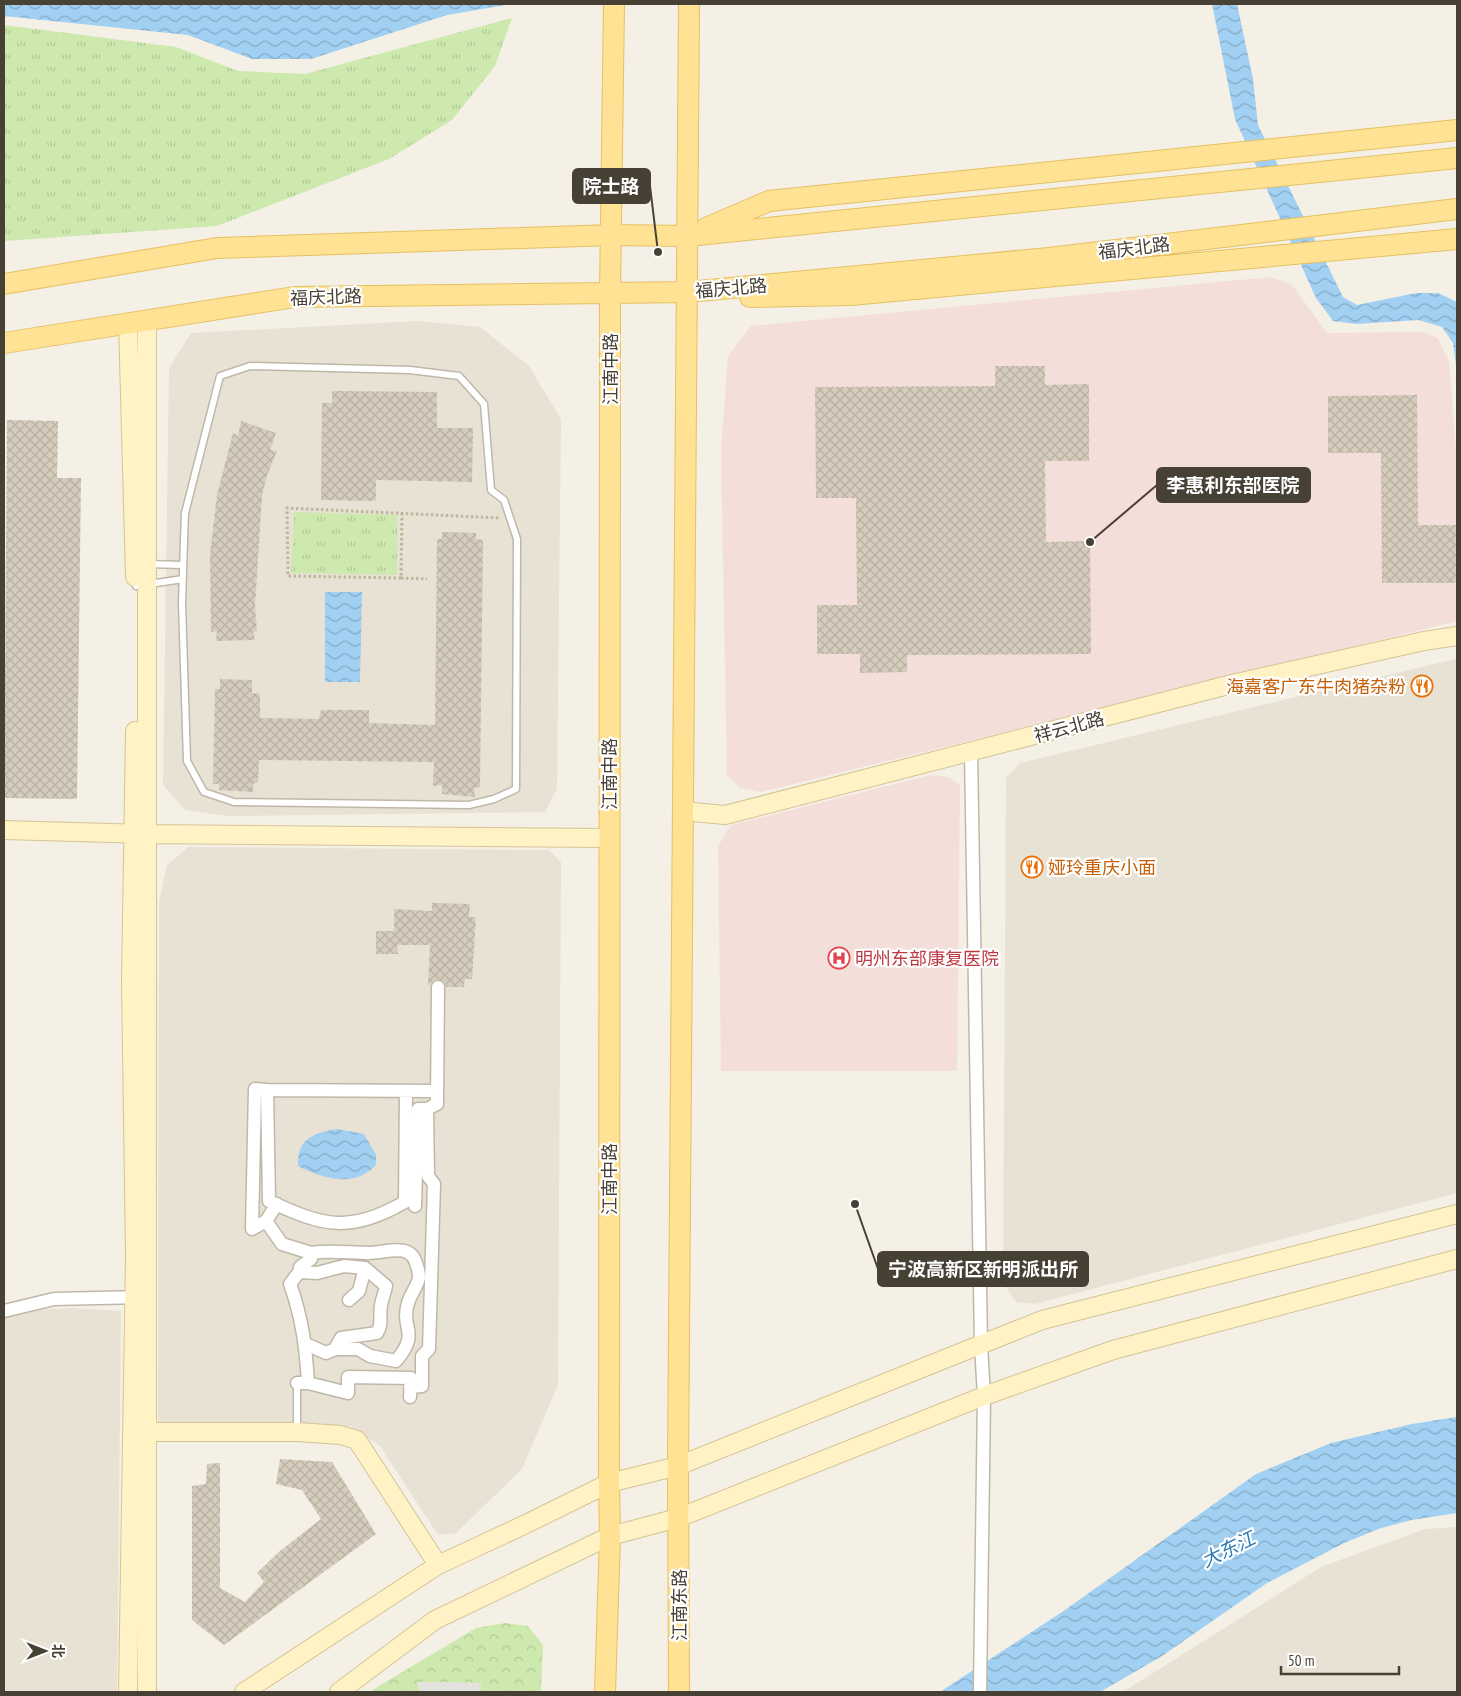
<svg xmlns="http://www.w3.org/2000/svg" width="1461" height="1696" font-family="'PT Sans Narrow','Noto Sans SC',sans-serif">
  <defs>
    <pattern id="grass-tufts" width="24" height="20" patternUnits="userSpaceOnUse" patternTransform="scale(1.25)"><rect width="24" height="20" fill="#cde9ae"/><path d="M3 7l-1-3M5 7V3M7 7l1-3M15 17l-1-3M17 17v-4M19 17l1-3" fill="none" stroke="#b1c996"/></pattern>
    <pattern id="forest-crowns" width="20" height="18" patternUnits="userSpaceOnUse" patternTransform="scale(1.25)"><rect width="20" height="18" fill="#cde9ae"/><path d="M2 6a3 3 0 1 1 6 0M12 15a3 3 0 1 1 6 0" fill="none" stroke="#b1c996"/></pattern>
    <pattern id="water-waves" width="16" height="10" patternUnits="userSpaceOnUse" patternTransform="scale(1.25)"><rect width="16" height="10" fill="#a1d0f2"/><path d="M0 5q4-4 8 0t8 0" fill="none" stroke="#85aac5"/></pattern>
    <pattern id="building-cross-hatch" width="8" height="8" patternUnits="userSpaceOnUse" patternTransform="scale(1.25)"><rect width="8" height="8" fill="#d5ccbc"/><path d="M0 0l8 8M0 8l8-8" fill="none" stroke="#b8b0a2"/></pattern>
  </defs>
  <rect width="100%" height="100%" fill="#f4f0e6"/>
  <path fill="#e8e2d4" d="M418,321L480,327L529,366L561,419L557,789L545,812L228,816L185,810L163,785L169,368L191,333Z
    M1455,659L1457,660V1193L1035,1304L1016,1302L1003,1283L1006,778L1020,763Z
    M188,847L549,850L561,862L558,1385L522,1469L456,1533L438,1535L380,1446L351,1426L168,1425L158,1423L159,902L167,865Z
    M70,1308L121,1311L117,1692H4V1317L33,1310Z
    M1457,1527V1692H1123L1321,1567L1425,1529Z"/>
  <path fill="#f4deda" d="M1271,277L1292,285L1327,333L1423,332L1438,338L1449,362L1457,463V621L761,792L740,788L727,775L721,450L728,356L751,326Z
    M931,775L949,777L960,786L957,1071H721L718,846L731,825Z"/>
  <path fill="url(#grass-tufts)" d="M512,18L495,66L452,120L389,159L217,226L4,241V25L176,47L238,71L305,74Z
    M294,512L397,515V575L291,573Z"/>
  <path fill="url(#forest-crowns)" d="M505,1623L528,1626L543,1645L541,1692H481V1683L418,1682L419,1692H369L476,1628Z"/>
  <path fill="#e4e2df" d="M418,1682L481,1683V1692H419Z"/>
  <path fill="url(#water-waves)" d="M4,4H512L447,15L311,59H252L188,35L4,16Z
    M1212,4H1237L1253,79L1258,125L1343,297L1357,305L1416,293H1438L1457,302V372L1453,343L1442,327L1418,320L1357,324L1333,321L1316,298L1235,119Z
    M325,592H362L360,682H325Z
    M337,1129L364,1134L376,1155V1165C355,1188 323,1179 298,1166C297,1139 313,1133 337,1129Z
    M1457,1417V1513L1412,1520L1381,1528L1344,1543L1267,1583L1162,1656L1100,1692H940L1065,1610L1256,1474L1331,1443L1412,1424Z"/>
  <path fill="url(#building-cross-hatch)" d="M995,366H1045V385L1089,384V461H1045L1046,542L1090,541L1091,654L907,655V672L860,673V654H817V605H857L856,498H816L815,387L995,386Z
    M332,391L437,392V428H473L472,482L376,480V501L321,500L322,403H332Z
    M1417,395L1418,525H1457V583H1382L1381,453H1328V396Z
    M7,420L58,421L57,478H81L77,799L4,798Z
    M241,421L276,433L270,450L277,451L267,475L262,496L255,606L257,631L253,632L255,640L216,641L217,631L211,632L210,555L217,495L233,433L238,436Z
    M442,532L476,533V539L483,540L480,787L474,788L475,797L442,794V785L433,786L434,762L259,760L258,782L253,784V792L219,790V784H213L215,689H220V679L252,680V693L260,694V718L319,719L321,710H369V723L435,725L437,539H442Z
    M432,903L470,904L469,917H476L472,979H465L464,987H446L445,983L439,979L434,980L428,986L430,945H397L398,954H376V931H394V909L432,911Z
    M280,1459L332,1462L376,1534L224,1645L192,1620V1486L206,1484L207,1464L220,1463V1588L245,1602L264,1582L257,1573L280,1551L321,1519L302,1490L276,1484Z"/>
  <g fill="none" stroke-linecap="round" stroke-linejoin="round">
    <g stroke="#bfb8a9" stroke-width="9">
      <path id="lane" d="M250,366L410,370L459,376L484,404L491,490L504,500L517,539L516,789L494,799L469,805L234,802L204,792L187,761L182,603L184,540L185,513L220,376Z
        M147,564L183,565
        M136,586L183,579
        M297,1383V1431"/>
    </g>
    <g stroke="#bfb8a9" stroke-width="15">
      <path id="street" d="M971,752L981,1345L984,1396L980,1692
        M267,1090L255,1089L252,1229L266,1221L277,1204
        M406,1091L405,1202C349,1233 325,1227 269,1201L267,1090L437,1091
        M415,1206L418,1109H427
        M266,1221L282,1244L311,1253
        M301,1272L300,1267L311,1259V1253C330,1250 350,1253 369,1253C385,1253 410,1242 416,1263C418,1268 419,1273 419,1278C417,1287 410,1295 408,1303C400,1330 421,1331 396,1361L370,1356L358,1349H335L326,1353L306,1344
        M349,1300L359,1291L365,1268
        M4,1311L54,1299L142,1297
        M297,1383H308C306,1348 302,1317 290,1284L299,1272L317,1273L344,1266L365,1268L386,1286C385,1293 382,1298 381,1305C379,1316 383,1324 377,1333L341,1338L335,1349
        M308,1383L348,1393V1377L411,1378L410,1397
        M410,1387L422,1386V1356L429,1349L434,1184L428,1176L427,1109L437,1104L438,987"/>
    </g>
    <g stroke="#d5c495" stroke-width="20">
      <path id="secondary" d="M128,323L135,577
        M682,811L725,815L1232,684L1424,641L1457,636
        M4,830L147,834L609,838
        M148,1432H297L341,1435L357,1440L438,1565
        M128,1692L135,1255L131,982L135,731
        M147,1692V320
        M244,1692L438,1565L526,1524L609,1483L678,1466L1042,1320L1457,1214
        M339,1692L435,1620L610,1536L678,1518L984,1396L1113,1350L1457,1259"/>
    </g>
    <g stroke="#e6c062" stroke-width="22">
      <path id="primary" d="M706,228L769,201L1457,130
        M4,284L217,248L611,235L688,236L1457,158
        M750,297L851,295L1457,239
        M4,343L295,297L688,292L1049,258L1457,209
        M605,1692L610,1536L609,1483L610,294L614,4
        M679,1692L678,1466L689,4"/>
    </g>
    <path stroke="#c1b49a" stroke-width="3" stroke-dasharray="2.5 2.5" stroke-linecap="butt" d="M402,513L401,578L288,576L287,508L500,518
      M401,578L427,579"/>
    <use href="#lane" stroke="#fff" stroke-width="6"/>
    <use href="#street" stroke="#fff" stroke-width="12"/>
    <use href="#secondary" stroke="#fff2c5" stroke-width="18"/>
    <use href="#primary" stroke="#ffe294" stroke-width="20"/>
  </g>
  <defs>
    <g id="restaurant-ring" transform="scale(1.125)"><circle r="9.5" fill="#fff" stroke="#e8710a" stroke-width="1.5"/><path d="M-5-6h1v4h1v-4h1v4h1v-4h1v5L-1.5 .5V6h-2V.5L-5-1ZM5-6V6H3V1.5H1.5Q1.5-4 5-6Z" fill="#e8710a"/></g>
    <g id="hospital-ring" transform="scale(1.125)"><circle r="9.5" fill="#fff" stroke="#e0444e" stroke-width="1.5"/><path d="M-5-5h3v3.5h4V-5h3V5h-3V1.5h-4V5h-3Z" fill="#e0444e"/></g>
  </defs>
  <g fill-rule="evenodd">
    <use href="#restaurant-ring" x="1422" y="686"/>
    <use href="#restaurant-ring" x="1032" y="867"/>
    <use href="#hospital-ring" x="839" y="958"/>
  </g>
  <g text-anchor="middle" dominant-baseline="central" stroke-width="4.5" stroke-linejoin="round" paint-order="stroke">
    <g font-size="18" fill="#474035" stroke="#fff">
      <text transform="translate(1134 248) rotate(-7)">福庆北路</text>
      <text transform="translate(731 288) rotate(-5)">福庆北路</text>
      <text transform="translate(326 297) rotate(-2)">福庆北路</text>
      <text transform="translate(610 369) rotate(-90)">江南中路</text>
      <text transform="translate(1069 727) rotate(-15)">祥云北路</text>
      <text transform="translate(609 774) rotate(-90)">江南中路</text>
      <text transform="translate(609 1179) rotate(-90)">江南中路</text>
      <text transform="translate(679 1605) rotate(-90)">江南东路</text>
    </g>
    <g font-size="18" fill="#c56008" stroke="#fff" text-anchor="end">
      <text x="1406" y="686">海嘉客广东牛肉猪杂粉</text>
      <text x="1048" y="867" text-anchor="start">娅玲重庆小面</text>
    </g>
    <g font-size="18" fill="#be3a42" stroke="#fff" text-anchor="start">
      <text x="855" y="958">明州东部康复医院</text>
    </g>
    <g font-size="19" font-style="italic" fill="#2c79b5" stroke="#fff">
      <text transform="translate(1228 1549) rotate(-26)">大东江</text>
    </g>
  </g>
  <path fill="none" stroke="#474035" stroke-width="2" d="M658 252L650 186M1090 542L1157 485M855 1204L878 1269"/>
  <g fill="#474035" stroke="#fff" stroke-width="2">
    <circle cx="658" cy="252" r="5"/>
    <circle cx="1090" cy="542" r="5"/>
    <circle cx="855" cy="1204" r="5"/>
  </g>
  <g fill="#474035" stroke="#474035" stroke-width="2">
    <rect x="573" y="169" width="77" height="34" rx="5"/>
    <rect x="1157" y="468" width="153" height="34" rx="5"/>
    <rect x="878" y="1252" width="210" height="34" rx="5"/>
  </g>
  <g font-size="19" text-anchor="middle" font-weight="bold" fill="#fff">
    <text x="611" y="193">院士路</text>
    <text x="1233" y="492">李惠利东部医院</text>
    <text x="983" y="1276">宁波高新区新明派出所</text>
  </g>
  <rect width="1461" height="1696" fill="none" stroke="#474035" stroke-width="10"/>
  <g transform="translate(45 1651) rotate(90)" stroke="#ffffff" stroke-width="4" paint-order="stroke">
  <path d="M0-4L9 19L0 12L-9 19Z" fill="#474035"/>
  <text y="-8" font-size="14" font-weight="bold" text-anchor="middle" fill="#474035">北</text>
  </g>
  <path d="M1281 1666v8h118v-8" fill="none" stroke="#474035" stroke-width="2.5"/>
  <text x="1288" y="1666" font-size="15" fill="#474035" stroke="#ffffff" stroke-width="4" paint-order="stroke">50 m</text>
</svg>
